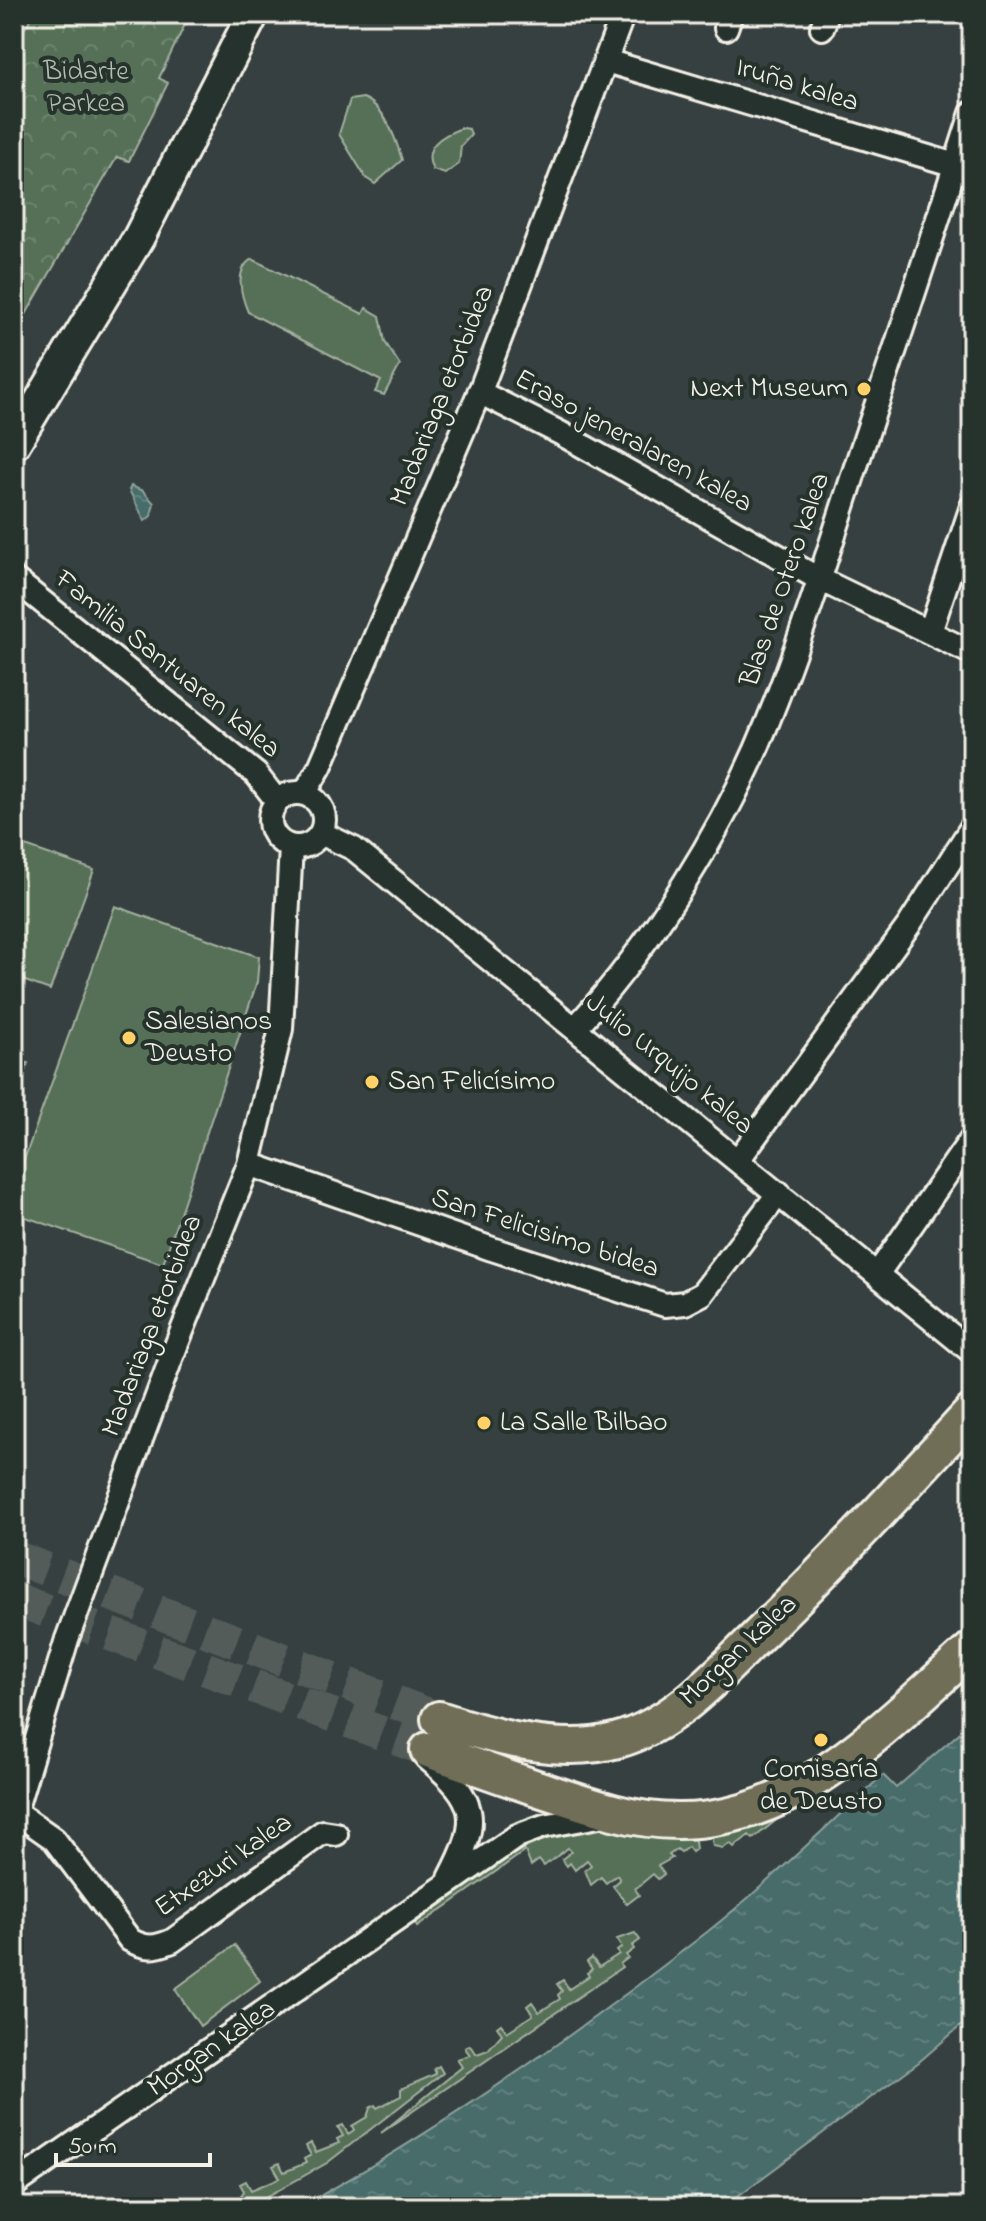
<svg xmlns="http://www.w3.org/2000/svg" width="986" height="2221" font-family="'Indie Flower',sans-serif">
  <defs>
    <pattern id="park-crowns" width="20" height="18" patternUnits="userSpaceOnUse" patternTransform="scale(2)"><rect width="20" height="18" fill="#547057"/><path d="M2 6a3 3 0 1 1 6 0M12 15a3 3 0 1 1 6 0" fill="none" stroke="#6d856f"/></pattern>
    <pattern id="water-ripples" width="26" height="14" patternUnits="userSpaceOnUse" patternTransform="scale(2)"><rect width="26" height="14" fill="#476c6b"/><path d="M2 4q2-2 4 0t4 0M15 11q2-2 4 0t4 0" fill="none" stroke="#628180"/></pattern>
  </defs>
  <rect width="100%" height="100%" fill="#364040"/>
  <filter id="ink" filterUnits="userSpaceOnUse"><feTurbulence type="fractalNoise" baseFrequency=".0125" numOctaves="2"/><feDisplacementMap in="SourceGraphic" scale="16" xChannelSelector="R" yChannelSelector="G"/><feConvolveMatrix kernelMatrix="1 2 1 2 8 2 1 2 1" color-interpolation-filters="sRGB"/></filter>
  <g filter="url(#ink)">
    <path fill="#547057" stroke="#a4b0a0" stroke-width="2" d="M363,98C385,106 396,139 402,160L375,184L366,178L339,134L350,100Z
      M462,128L469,129L471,135L461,146L459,164L445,174L433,170C421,147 442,135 462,128Z
      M252,259L363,314L366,308L380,316L385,342L400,365L384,395L375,392L381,381L248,312C241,296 234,269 252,259Z
      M14,842L94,870L50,990L14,977Z
      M115,906L259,957L257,982L163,1264L14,1213V1188Z
      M14,1058L28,1063L14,1102Z
      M795,1805L753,1839L749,1835L734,1847L730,1843L723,1848L713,1846L711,1833Z
      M599,1826L694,1834L696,1849L692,1852L688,1847L681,1852L677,1849L669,1855L672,1858L658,1866L664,1874L658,1879L653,1874L635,1889L639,1895L627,1904L613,1886L620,1880L617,1875L606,1883L601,1877L591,1885L585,1870L591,1865L587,1860L575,1870L570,1863L567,1866L562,1859L571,1852L568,1848L544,1866L539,1860L531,1866L525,1851L417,1927L415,1923C472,1884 527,1831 599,1826Z
      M635,1933L640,1940L632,1946L634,1949L626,1955L628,1958L620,1964L622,1967L381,2133L462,2067L457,2059L470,2055L465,2048L469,2045L477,2054L488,2050L502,2034L497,2027L501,2024L507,2032L533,2015L527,2006L532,2002L539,2012L560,1999L558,1995L562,1991L557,1984L563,1980L569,1989L589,1976L587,1973L592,1969L587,1962L592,1958L599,1967L619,1954L617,1951L622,1947L617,1939Z
      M235,1945L260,1981L200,2026L175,1989Z
      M439,2066L443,2073L327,2163L248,2207H222L240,2197L244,2191L240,2184L246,2181L251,2190L280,2178L273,2166L279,2163L284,2172L306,2163L304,2159L311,2155L306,2146L311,2143L316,2152L339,2143L337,2139L343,2136L338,2127L343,2125L348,2134L354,2130L352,2126L367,2117L370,2108L375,2105L377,2108L401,2096V2089L436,2074L434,2069Z"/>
    <path fill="url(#park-crowns)" stroke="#a4b0a0" stroke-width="2" d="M34,14H190L159,78L168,83L129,161L117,157L14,335V44Z"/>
    <path fill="url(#water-ripples)" stroke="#8ca19d" stroke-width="2" d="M131,486L143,491L154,503L151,516L145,521L129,490Z
      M972,1722V2016L919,2062L723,2207H300C443,2129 578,2033 707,1932C768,1884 825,1827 883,1775L896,1788Z"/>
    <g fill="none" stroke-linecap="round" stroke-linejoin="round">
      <path stroke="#525b59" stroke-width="22" stroke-dasharray="22 11" stroke-linecap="butt" d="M400,1741L427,1758"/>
      <path stroke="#525b59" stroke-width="34" stroke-dasharray="34 17" stroke-linecap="butt" d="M14,1557L439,1719
        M14,1599L428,1750"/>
      <g stroke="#f4f1e8" stroke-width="28">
        <path id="street" d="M726,28L731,14
          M822,28L827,14
          M606,61L972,170
          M479,392L560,433L819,579L972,653
          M14,579L256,774L277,801
          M930,632L972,506
          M270 820a27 27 0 1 1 54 0a27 27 0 1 1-54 0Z
          M304,794L320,767L482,386L623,14
          M321,833L354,849L972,1352
          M576,1027C652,945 727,824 768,721C802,637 829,550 857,463C896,347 935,230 972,113
          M738,1160L909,925L972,827
          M249,1164L492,1249L665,1305L685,1303L702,1294L779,1193
          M878,1273L972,1138
          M427,1758C478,1801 481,1819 450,1878
          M14,1811L54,1839L130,1940C146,1949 155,1948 172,1941L323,1832L336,1834
          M14,1815L67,1639L172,1356L249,1164L281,1029L291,847
          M14,2185L517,1836L544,1826L610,1814"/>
      </g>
      <g stroke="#f4f1e8" stroke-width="36">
        <path id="secondary" d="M14,444L139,237L253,14"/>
      </g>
      <g stroke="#f4f1e8" stroke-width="40">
        <path id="primary" d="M439,1719C493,1737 561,1756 618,1740C676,1724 720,1672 762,1632C835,1561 903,1487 972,1412
          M428,1750C489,1771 551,1795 613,1812C768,1854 867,1742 972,1649"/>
      </g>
      <use href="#street" stroke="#26332d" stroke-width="22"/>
      <use href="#secondary" stroke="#26332d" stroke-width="30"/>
      <use href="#primary" stroke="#716e59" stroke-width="34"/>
    </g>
  </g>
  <g fill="#ffd166" stroke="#26332d" stroke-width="3">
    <circle cx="864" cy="389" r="8"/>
    <circle cx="129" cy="1038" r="8"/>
    <circle cx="372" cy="1082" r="8"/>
    <circle cx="484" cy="1423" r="8"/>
    <circle cx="821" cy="1740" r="8"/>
  </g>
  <g text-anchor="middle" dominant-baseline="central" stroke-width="8" stroke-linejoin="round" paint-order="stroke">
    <g font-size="28" fill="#b4bdae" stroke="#26332d">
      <text x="86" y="72">Bidarte<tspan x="86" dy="32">Parkea</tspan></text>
    </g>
    <g font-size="28" fill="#f4f1e8" stroke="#26332d">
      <text transform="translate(797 86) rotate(17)">Iruña kalea</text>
      <text transform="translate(443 396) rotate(-68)">Madariaga etorbidea</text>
      <text transform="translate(633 442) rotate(29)">Eraso jeneralaren kalea</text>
      <text transform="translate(786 580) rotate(-71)">Blas de Otero kalea</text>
      <text transform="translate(167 665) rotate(39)">Familia Santuaren kalea</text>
      <text transform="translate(669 1065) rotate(39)">Julio Urquijo kalea</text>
      <text transform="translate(545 1234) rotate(18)">San Felicisimo bidea</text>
      <text transform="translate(153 1326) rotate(-69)">Madariaga etorbidea</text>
      <text transform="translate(739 1651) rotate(-43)">Morgan kalea</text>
      <text transform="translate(224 1866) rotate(-35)">Etxezuri kalea</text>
      <text transform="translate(212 2049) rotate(-35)">Morgan kalea</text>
    </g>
    <g font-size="28" fill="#f4f1e8" stroke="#26332d" text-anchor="start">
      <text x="848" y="389" text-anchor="end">Next Museum</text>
      <text x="145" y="1022">Salesianos<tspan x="145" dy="32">Deusto</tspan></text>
      <text x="388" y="1082">San Felicísimo</text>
      <text x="500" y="1423">La Salle Bilbao</text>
      <text x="821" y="1770" text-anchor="middle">Comisaría<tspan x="821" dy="32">de Deusto</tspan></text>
    </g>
  </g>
  <rect width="986" height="2221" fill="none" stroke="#26332d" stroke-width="48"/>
  <rect x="24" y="24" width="938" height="2173" fill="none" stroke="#f4f1e8" stroke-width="3" filter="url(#ink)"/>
  <path d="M56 2153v12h154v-12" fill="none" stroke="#f4f1e8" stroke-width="4"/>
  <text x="68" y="2153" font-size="24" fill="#f4f1e8" stroke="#26332d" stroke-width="6" paint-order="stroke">50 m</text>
</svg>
